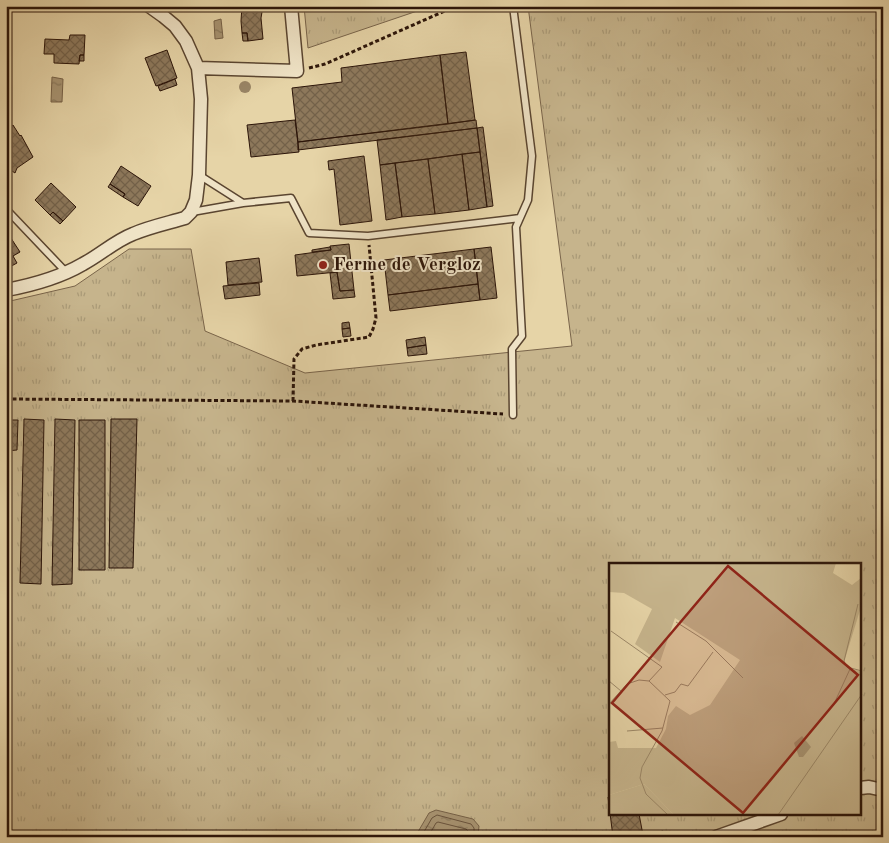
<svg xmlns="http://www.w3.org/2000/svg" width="889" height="843" font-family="'Old Standard TT',serif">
  <defs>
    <pattern id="grass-tufts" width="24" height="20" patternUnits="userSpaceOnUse" patternTransform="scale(1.25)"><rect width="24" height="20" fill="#c6b48c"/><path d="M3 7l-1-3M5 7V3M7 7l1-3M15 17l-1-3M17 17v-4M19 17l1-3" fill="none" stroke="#aa9a77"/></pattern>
    <pattern id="water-ripples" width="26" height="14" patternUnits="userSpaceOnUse" patternTransform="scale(1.25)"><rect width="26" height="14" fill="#a79371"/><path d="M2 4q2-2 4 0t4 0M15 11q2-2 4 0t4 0" fill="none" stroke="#88775b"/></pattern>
    <pattern id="building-cross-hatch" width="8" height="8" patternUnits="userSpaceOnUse" patternTransform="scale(1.25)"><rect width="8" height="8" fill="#8d785b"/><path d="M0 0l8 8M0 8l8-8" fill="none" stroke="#736149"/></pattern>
  </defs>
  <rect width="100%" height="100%" fill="#e6d4a7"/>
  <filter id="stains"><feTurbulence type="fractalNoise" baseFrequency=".004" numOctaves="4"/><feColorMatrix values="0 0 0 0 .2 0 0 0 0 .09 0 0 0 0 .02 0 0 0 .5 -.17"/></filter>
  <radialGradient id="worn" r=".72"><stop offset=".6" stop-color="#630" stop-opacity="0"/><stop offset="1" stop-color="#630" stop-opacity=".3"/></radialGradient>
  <path fill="url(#grass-tufts)" stroke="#79644a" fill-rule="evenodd" d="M304,6H432L308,48Z
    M528,6H883V837H6V302L75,286L129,249H191L205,331L305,373L572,346ZM610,564H860V814H610Z"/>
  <path fill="url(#water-ripples)" stroke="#766147" d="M221,19L223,38L215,39L214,21Z
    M52,77L63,79L62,102H51Z
    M436,810L473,819L479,826L478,837H415L429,813Z"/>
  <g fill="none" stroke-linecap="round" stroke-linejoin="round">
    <path stroke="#6a543d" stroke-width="1" d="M421,837L432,818L437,815L471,824L474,828V837
      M428,837L436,823L438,822L466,829L468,831L467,837"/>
  </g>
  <path fill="url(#building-cross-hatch)" stroke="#2c1509" d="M242,6H263L261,18L263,39L248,41L247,33H242L241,21Z
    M6,28H10V49H6Z
    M242,33H247L248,41H243Z
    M70,35H85L84,55H80L79,64L54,63V54H44L45,39L69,40Z
    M167,50L177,78L156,86L145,58Z
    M466,52L475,120L448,124L440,55Z
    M80,55H84V61H79Z
    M440,55L448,124L298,142L292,88L342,82L341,68Z
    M175,79L177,85L160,91L158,86Z
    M295,120L299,152L251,157L247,125Z
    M476,120L477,128L298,150V142Z
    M13,125L20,136L21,135L33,157L17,168L15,173L12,171L7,174L6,130Z
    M483,127L493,206L487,207L477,128Z
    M477,128L480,152L380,165L377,140Z
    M480,152L487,207L469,210L462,154Z
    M462,154L469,210L435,214L428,159Z
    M364,156L372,221L340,225L334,169L329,170L328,161Z
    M428,159L435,214L402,217L395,163Z
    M395,163L402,217L386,220L380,165Z
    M121,166L151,186L138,206L123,197L125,194L110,184Z
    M51,183L76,207L63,221L53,212L50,215L35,200Z
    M110,184L125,194L123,197L108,187Z
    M53,212L63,221L60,224L50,215Z
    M9,235L20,252L13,256L17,263L6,269V236Z
    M349,244L354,290L340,291L337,272L297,276L295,255L331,250L330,246Z
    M330,247L331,250L312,252V250Z
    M491,247L497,298L480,300L474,249Z
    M474,249L478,284L388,295L384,260Z
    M259,258L262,282L228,285L226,262Z
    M337,272L340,291L354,290L355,297L333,299L330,273Z
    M259,283L260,295L225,299L223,286Z
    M478,284L480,300L390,311L388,295Z
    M349,322L350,328L342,329V323Z
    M350,328L351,336L343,337L342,329Z
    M425,337L426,345L407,348L406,340Z
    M426,345L427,354L408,356L407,348Z
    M24,419L44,420L41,584L20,583Z
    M55,419L75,420L72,584L52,585Z
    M111,419H137L133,568H109Z
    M6,420H18L17,450L6,451Z
    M79,420H105V570H79Z
    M608,797H610V814H639L643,835L663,831L664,837H613Z"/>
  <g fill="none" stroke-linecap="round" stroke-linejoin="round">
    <g stroke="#5a4530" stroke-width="9">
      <path id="service" d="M199,175L243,203L291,198L309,233L368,236L520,218
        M6,209L66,272
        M192,212L243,203
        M513,415L512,349L522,336L516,227L528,200L532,156L513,6"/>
    </g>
    <g stroke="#5a4530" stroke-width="15">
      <path id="minor" d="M198,68L297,71L291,6
        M6,290C33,285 59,278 83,264C100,255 115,241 133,234C149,227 168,223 185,218L191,212L196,200L199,175L201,99L198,68L186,41L175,26L163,16L149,6
        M860,788L869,787L883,790
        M716,837L781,814"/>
    </g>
    <path stroke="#2c1509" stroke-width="3" stroke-dasharray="4 2.5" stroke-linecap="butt" d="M309,68L325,64L456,6
      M6,399L293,401L503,414
      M293,401L294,359L302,349L316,345L369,337L373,329L376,318L369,245"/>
    <use href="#service" stroke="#efe3c6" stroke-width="6"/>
    <use href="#minor" stroke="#efe3c6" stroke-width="12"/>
  </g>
  <circle fill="#998566" cx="245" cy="87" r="6"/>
  <circle fill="#8f2418" stroke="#efe3c6" stroke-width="2" cx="323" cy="265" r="5"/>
  <g text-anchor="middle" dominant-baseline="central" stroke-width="4" stroke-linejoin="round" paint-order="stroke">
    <g font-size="19" font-weight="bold" fill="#2c1509" stroke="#efe3c6" text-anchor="start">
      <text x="333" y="265">Ferme de Vergloz</text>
    </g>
  </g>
  <g transform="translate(609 563)">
    <rect width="252" height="252" fill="#e6d4a7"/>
    <path d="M0,0H227L224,10L243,22L252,15V44L235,99L241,106L252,108V252H65L35,221L0,232V179L7,178L9,185H47L57,166L59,153L67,143L81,152L101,142L131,97L66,55L51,99L26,81L43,46L15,30L0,29Z" fill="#c6b48c"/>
    <path d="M35,221L65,252H0V232Z" fill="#c6b48c"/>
    <path d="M193,173L202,184L194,194H190L185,180Z" fill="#a79371"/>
    <path fill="none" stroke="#9c8868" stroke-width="1" d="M249,41L235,98L238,104L253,108M67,59L97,78L134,115M2,68L53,104L40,118M0,118L12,128M56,132L66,129L72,121L79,123L104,89M0,141L18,121L30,117L40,118L61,138L53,168L33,204L31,215L37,231L59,252M224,143L241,106M18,168L54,165M169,252L253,131"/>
    <path fill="#8f2418" fill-opacity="0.15" stroke="#8f2418" stroke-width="2.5" d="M119,3L249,112L134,250L3,140Z"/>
    <rect width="252" height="252" fill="none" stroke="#2c1509" stroke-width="2.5"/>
  </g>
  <rect width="889" height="843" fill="none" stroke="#e6d4a7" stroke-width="25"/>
  <rect x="8" y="8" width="874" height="828" fill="none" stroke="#2c1509" stroke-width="2.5"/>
  <rect x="12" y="12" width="864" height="818" fill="none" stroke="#2c1509"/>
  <rect width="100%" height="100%" filter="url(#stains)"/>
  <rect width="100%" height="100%" fill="url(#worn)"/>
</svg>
